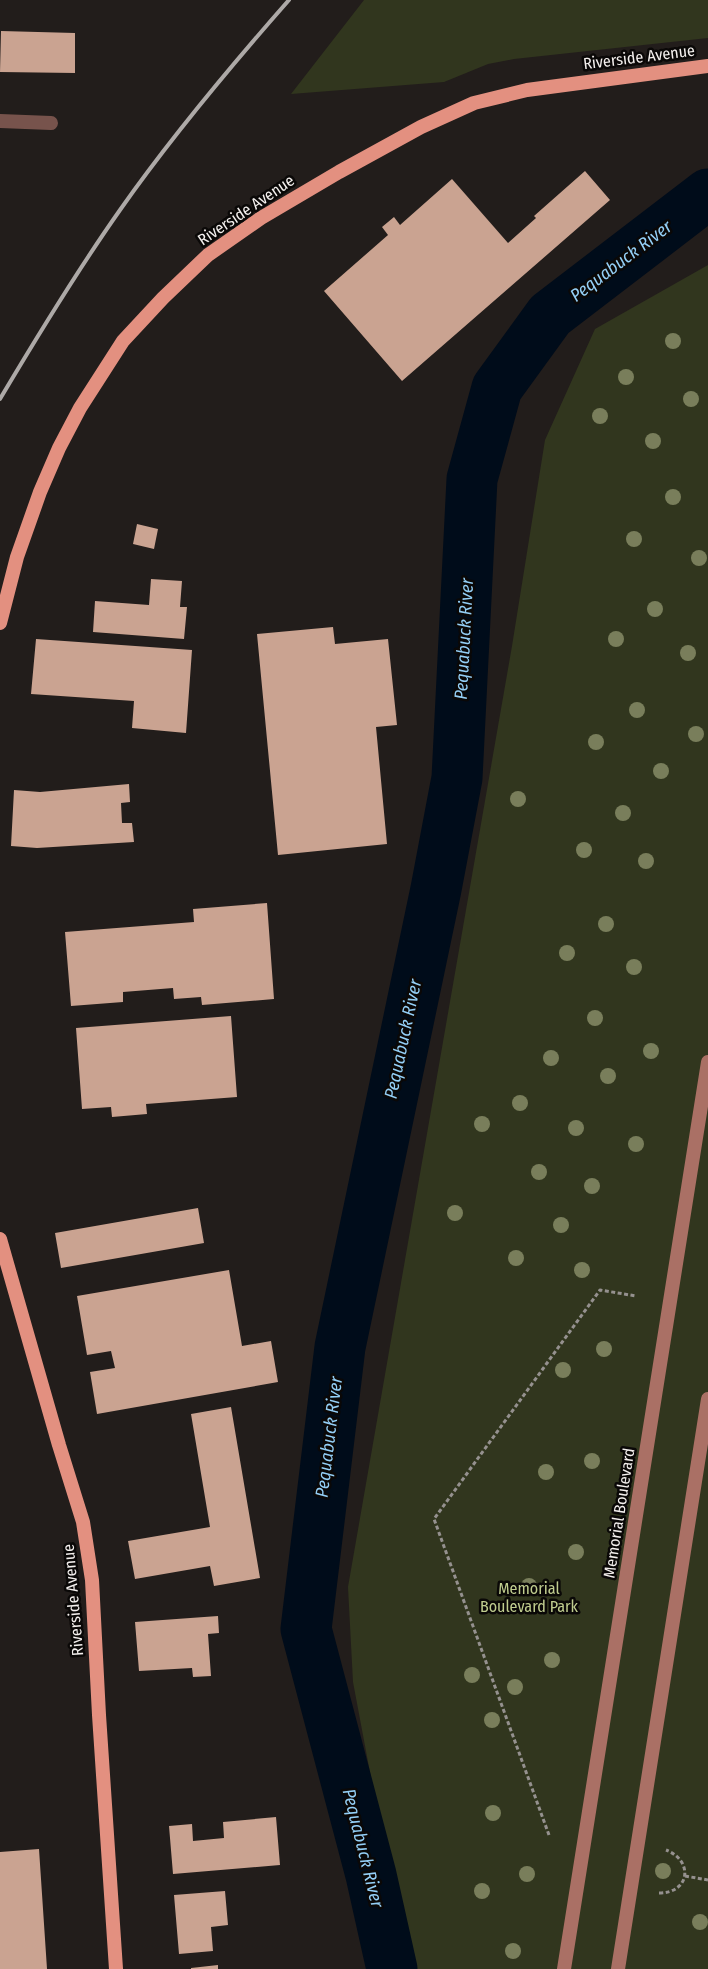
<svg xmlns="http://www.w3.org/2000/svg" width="708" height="1969" font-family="'Fira Sans Condensed',sans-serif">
  <rect width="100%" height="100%" fill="#221d1b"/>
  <path fill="#31361e" d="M364,0H708V38L514,59L488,64L444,82L291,94Z
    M708,265V1969H407L353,1682L348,1587L512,646L545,440L595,329Z"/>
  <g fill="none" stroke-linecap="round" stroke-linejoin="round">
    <path stroke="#000c1a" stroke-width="51" d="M392,1969L371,1875L306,1629L340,1347L436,889L457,778L472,479L497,388L550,315L708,194"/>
  </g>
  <path fill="#caa391" d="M1,31L75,33V73L0,72Z
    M585,171L610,200L402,381L324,291L388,235L382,227L394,217L400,225L452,179L508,243L536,218L534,216Z
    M137,524L158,529L154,549L133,544Z
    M151,579L182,581L180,607H187L184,639L93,632L95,601L149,605Z
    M333,627L335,644L388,639L397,725L376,727L387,844L278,855L257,634Z
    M36,639L192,650L186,733L132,728L134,701L31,694Z
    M129,784L130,802L121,803L122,823H132L134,842L37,848L11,846L14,790L40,792Z
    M267,903L274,999L202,1005L201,997L174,999L173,988L123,992V1002L71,1006L65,932L194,922L193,909Z
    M231,1016L237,1097L146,1104L147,1114L112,1117L111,1107L82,1109L76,1028Z
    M198,1208L204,1243L61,1268L55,1233Z
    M229,1270L242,1346L271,1341L278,1382L97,1414L90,1372L115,1368L111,1351L87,1355L77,1296Z
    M231,1407L260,1578L214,1586L210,1566L135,1579L128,1541L210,1527L191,1414Z
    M218,1616L219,1633L208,1634L211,1676L193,1677L192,1668L139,1671L135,1622Z
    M276,1817L280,1865L173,1874L169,1826L192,1824L193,1841L224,1838L223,1822Z
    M39,1849L47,1969H0V1852Z
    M225,1891L228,1925L211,1927L213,1951L179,1954L174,1895Z
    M218,1965V1969H191V1968Z"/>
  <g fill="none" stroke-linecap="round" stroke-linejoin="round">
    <path stroke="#95918f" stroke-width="3" stroke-dasharray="4 2.5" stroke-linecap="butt" d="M549,1835L434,1519L600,1290L636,1296
      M685,1876L708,1880
      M659,1893C690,1893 694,1861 666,1850"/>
    <path stroke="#77534c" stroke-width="14" d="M0,121L51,123"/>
    <path stroke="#aa7065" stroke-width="14" d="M564,1969L708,1062
      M618,1969L708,1399"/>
    <path stroke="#e39080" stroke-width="14" d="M0,623L17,557L40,492L59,448L80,408L123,341L163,298L208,255L261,218L339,172L421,127L474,103L527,90L708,66
      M0,1239L59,1445L83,1522L92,1580L99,1715L116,1969"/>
    <path stroke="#ada9a7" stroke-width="4" d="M0,399C38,335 77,271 120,210C172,136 230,67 289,0"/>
  </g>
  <g fill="#797e5b">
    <circle cx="673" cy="341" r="8"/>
    <circle cx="626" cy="377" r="8"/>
    <circle cx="691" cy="399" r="8"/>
    <circle cx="600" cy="416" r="8"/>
    <circle cx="653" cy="441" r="8"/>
    <circle cx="673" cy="497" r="8"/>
    <circle cx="634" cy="539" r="8"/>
    <circle cx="699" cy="558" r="8"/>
    <circle cx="655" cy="609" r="8"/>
    <circle cx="616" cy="639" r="8"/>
    <circle cx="688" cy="653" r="8"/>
    <circle cx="637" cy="710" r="8"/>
    <circle cx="696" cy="734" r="8"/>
    <circle cx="596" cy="742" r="8"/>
    <circle cx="661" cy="771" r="8"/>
    <circle cx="518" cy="799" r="8"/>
    <circle cx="623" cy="813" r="8"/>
    <circle cx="584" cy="850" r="8"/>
    <circle cx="646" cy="861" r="8"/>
    <circle cx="606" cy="924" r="8"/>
    <circle cx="567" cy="953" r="8"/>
    <circle cx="634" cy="967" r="8"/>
    <circle cx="595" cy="1018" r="8"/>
    <circle cx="651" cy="1051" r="8"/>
    <circle cx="551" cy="1058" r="8"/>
    <circle cx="608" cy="1076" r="8"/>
    <circle cx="520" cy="1103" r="8"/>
    <circle cx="482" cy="1124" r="8"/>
    <circle cx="576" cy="1128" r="8"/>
    <circle cx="636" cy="1144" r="8"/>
    <circle cx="539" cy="1172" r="8"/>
    <circle cx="592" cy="1186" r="8"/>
    <circle cx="455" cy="1213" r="8"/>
    <circle cx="561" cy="1225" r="8"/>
    <circle cx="516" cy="1258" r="8"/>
    <circle cx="582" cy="1270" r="8"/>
    <circle cx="604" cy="1349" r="8"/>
    <circle cx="563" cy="1370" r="8"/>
    <circle cx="592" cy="1461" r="8"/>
    <circle cx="546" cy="1472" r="8"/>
    <circle cx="576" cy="1552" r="8"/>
    <circle cx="529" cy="1586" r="8"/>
    <circle cx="552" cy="1660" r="8"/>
    <circle cx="472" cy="1675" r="8"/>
    <circle cx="515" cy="1687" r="8"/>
    <circle cx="492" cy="1720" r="8"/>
    <circle cx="493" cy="1813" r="8"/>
    <circle cx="663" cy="1871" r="8"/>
    <circle cx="527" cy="1874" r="8"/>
    <circle cx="482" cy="1891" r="8"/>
    <circle cx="700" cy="1922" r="8"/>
    <circle cx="513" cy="1951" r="8"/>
  </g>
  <g text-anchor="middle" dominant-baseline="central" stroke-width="5" stroke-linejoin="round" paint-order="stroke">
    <g font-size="16" fill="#f4f0ee" stroke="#0a0807">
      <text transform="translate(639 57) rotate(-7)">Riverside Avenue</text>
      <text transform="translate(246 210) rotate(-34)">Riverside Avenue</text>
      <text transform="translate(619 1513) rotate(-81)">Memorial Boulevard</text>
      <text transform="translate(73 1600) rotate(-95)">Riverside Avenue</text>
    </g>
    <g font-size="16" fill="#c0cd8f" stroke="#0a0807">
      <text x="529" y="1588">Memorial<tspan x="529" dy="18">Boulevard Park</tspan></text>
    </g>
    <g font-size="18" font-style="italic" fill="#94cff6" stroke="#0a0807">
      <text transform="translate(621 261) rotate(-37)">Pequabuck River</text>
      <text transform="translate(464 639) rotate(-87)">Pequabuck River</text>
      <text transform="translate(403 1039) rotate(-78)">Pequabuck River</text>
      <text transform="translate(329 1437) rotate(-83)">Pequabuck River</text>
      <text transform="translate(363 1848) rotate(76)">Pequabuck River</text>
    </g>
  </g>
</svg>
